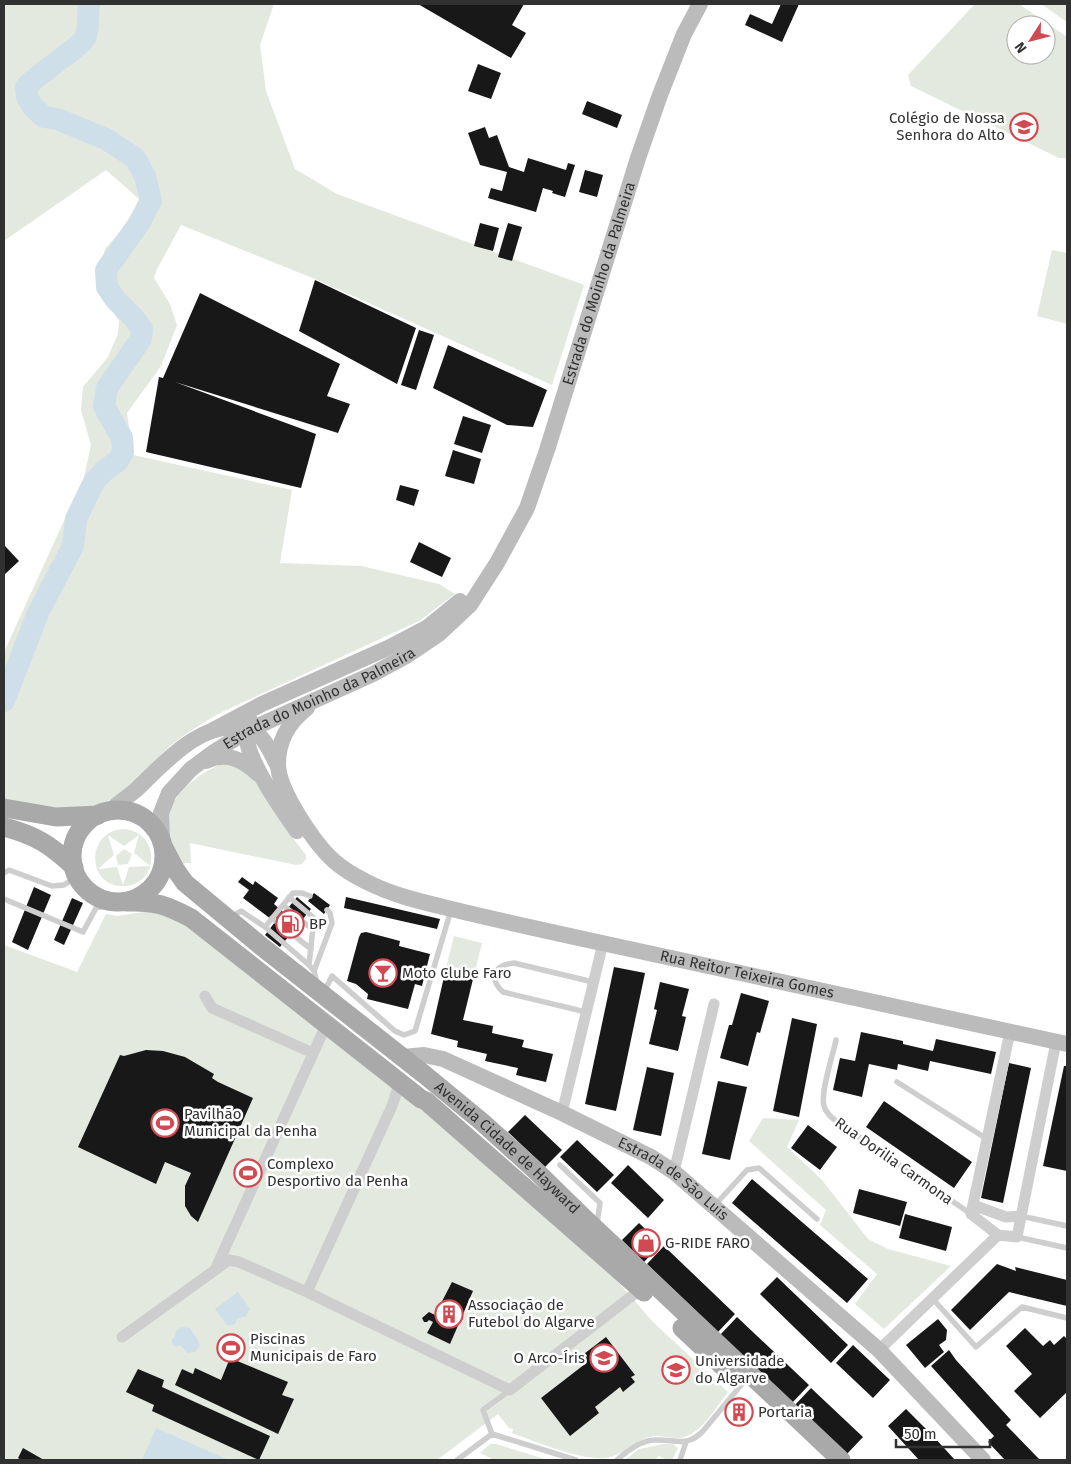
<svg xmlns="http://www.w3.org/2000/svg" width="1071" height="1464" font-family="'Fira Sans',sans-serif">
  <rect width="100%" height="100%" fill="#fff"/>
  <path fill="#e3e9de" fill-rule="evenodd" d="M4,4H274L260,45L266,91L295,169L337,194L584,285L552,385L315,279L181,225L157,269L154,278L170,304L177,325L161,366L127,413L133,455L292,490L280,563L361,566L439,584L455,594L419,621L222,712C204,722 186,733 170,746C146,767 125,800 92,806C62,812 33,806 4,803V652L84,477L91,445L81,410L83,387L108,357L118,334L119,321L100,292L99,270L105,249L125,226L139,199L106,170L4,241Z
    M975,4H1019L1067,37V158H1059L911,86L908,75ZM1016,25H1046V55H1016Z
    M1041,4H1067V22Z
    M1052,250L1067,253V324L1037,316Z
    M220,765C252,761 266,799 280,820C289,832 297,844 306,855V859L302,864L296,865L190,843L191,863H185L181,867C173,852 166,837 167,819C169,797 201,771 220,765Z
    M125,829C163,834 158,888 121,886C85,884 87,829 125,829ZM108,835L124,846L139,835L134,853L150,866L129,867L123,885L117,867L98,869L114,855Z
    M124,849L132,854L128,864L118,865L116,856Z
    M150,911L177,919L310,1021L423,1111L618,1282L653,1322L728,1392C716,1407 700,1436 680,1438C669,1439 659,1434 648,1437C635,1442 624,1453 610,1457C588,1464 535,1441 512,1433L513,1429L509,1428L498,1414L437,1460H4V945L77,972L106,914L117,916Z
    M454,936L482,943L474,975L446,968Z
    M763,1118L799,1120L787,1147L822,1180L868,1239L888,1249L951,1266L884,1329L855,1304L877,1274L820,1225L826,1210L749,1141Z
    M490,1444H496L548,1460H494L480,1453Z
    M663,1444H673L678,1448L672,1460H666L659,1456L655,1460H625L639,1449Z"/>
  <path fill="#cfdfe9" d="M238,1292L250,1309L246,1316L237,1319L235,1324L228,1326L215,1309Z
    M181,1327L190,1328L198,1340L200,1346L195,1352L187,1353L180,1345L176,1347L172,1344V1339L175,1336L176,1331Z
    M156,1428L229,1460H142Z"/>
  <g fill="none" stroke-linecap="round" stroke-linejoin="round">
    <path stroke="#cfdfe9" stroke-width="22" d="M4,701L38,613L73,546L76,519L94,482L105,470L118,461L123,452L122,438L104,406L107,388L141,339L142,329L134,318L115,299L107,287L106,270L140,222L151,201L145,176L135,158L106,139L57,119L44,117L33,107L27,97L26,87C37,74 83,46 86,36C89,26 88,14 89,4"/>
  </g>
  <path fill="#181818" d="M418,4H524L512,25L526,33L511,58Z
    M781,4H799L782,42L745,25L750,14L772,24Z
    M478,64L501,73L491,99L468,91Z
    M587,101L622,115L617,128L582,114Z
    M485,127L489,138L497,135L509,167L524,172L528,158L566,170L568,163L575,165L565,197L552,193L553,191L543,188L536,212L488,198L491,188L502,191L507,172L480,165L468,133Z
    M585,170L603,175L597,197L579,192Z
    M480,223L499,228L493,251L474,246Z
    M508,223L522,227L512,261L498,257Z
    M315,280L416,328L397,384L299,331Z
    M200,293L340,364L327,396L350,404L338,433L175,382L316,434L301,488L146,452L159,377L163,378Z
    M419,330L434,335L416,390L401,385Z
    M448,345L547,390L533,427L507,425L433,388Z
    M463,416L491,425L482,453L454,444Z
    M453,450L481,459L474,484L445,476Z
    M400,485L419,490L414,506L396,500Z
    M419,542L451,558L442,577L410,562Z
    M4,545L19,561L4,575Z
    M242,877L253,885L255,881L278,898L274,904L284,913L297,897L311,909L280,947L265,935L275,922L243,898L249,890L238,882Z
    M34,887L51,895L28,950L12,942Z
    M314,893L330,905L324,914L308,901Z
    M346,897L440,919L437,929L344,908Z
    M72,898L83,903L64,945L54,940Z
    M366,932L400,941L399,946L430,954L422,986L415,984L408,1009L367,999L368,994L356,984L347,981L359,937L361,933Z
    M614,967L645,973L616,1111L585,1104Z
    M446,968L474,975L463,1020L493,1026L492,1033L524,1040L522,1047L553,1054L546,1082L516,1075L518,1068L485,1061L487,1054L457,1047L458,1041L431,1034Z
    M660,982L689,989L682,1016L686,1017L678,1051L649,1044L657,1010L654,1009Z
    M741,993L769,1001L760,1033L757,1032L748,1066L720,1058L729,1025H732Z
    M792,1018L817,1024L799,1117L773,1111Z
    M861,1032L903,1041V1044L933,1051L936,1039L996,1052L991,1074L930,1061L928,1071L898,1064L897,1070L869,1064L862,1097L833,1090L840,1058L855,1061Z
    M146,1050L163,1051L185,1057L214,1074L212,1078L218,1082L253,1098L198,1222L191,1216L185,1206V1186L191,1173L165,1162L156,1184L78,1147L120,1055L124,1056Z
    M1009,1063L1031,1068L1003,1203L981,1198Z
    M1064,1066H1067V1171L1043,1166Z
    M647,1067L674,1073L661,1136L633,1130Z
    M718,1081L747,1087L730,1160L702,1154Z
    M884,1101L972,1162L954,1188L866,1127Z
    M525,1115L562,1150L545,1167L508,1132Z
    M808,1125L837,1147L820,1170L791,1148Z
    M577,1140L614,1175L597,1192L560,1157Z
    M628,1165L664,1200L648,1218L611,1183Z
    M752,1179L868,1279L847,1303L732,1203Z
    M859,1189L907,1202L900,1226L853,1213Z
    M905,1214L952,1227L946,1251L899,1238Z
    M639,1223L661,1244L644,1262L622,1240Z
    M664,1246L735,1314L718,1332L647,1264Z
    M997,1264L1016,1271L1015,1267L1067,1280V1306L1009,1292L970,1330L951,1310Z
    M777,1277L848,1345L831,1363L760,1294Z
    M452,1282L473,1291L450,1344L427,1333L433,1322L429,1320L427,1322H424L422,1318L429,1312L435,1315Z
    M737,1317L809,1385L792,1403L720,1335Z
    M938,1319L947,1330L946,1340L939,1345L944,1352L925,1368L906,1345Z
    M1025,1328L1043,1346L1050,1340L1054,1345L1064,1336L1067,1339V1392L1040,1418L1014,1391L1032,1374L1006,1346Z
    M606,1337L635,1375L631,1377L635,1382L623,1392L620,1387L595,1407L599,1413L570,1436L541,1398L585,1364L580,1357Z
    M853,1345L890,1380L873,1398L836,1363Z
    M949,1350L956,1360L1011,1420L1006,1425L1040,1460H1005L988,1442L994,1436L931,1366Z
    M230,1358L288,1382L282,1395L294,1399L278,1434L175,1385L182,1369L193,1374L195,1368L221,1380Z
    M138,1369L164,1380L162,1387L270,1436L259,1460L152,1411L154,1405L126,1392Z
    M811,1388L863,1437L846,1455L794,1406Z
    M739,1407L745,1412L740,1417L734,1412Z
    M906,1409L933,1436L955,1460H919L888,1426Z
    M23,1448L44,1460H21L18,1458Z"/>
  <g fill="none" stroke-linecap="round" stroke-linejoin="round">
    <path stroke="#cecece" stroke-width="5.5" d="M4,873L9,870L52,886L64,885L77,876
      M289,897L314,918L309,965
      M4,899L83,932L96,908L119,902
      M283,905L313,930
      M232,917L241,911L265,927L309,965L314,971L317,983
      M272,918L311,949
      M265,927L293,893H302L310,896
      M314,971L332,923L330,913L327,910
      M324,992L332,976L395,1031L404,1035L415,1031L451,910
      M586,1012L503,992C488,978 494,965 514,963L593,982
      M836,1040C833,1055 820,1093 824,1106C826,1113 831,1117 836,1121L971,1214
      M897,1082L987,1139
      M560,1165L600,1203L597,1224
      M714,1206L747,1170L759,1168L817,1219
      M1021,1216L1067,1226
      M1017,1237L1067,1248
      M932,1298L976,1347L1022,1307L1067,1318
      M492,1434L483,1410L510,1390
      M457,1460L492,1434L576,1460
      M617,1460C627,1451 641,1440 655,1440C675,1439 687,1448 703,1431L742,1384
      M680,1460L686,1442"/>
    <path stroke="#cecece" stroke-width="11" d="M205,996L212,1008L313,1053
      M562,1113L603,943
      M674,1172L714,1004
      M973,1205L1006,1217L1021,1216
      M998,1235L971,1214L1010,1032
      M215,1270L326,1025
      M307,1292L510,1390L641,1289
      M122,1337L229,1260L239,1262L307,1292L392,1106L398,1088L392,1080
      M879,1350L998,1235L1017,1237L1056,1042"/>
    <g stroke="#bbb" stroke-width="16">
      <path id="s1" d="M307,708C289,722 278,741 278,764C278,790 315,844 334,861C342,868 355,876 365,881C395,897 432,904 464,912C510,923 556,933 602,943C757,976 912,1010 1067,1044"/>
      <path d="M251,722C249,728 246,736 247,741C251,766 282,810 297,831"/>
      <path d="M213,730L262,704L390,647L428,627L460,601"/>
      <path d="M206,761C227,751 243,760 258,774"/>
      <path d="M109,811C118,804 127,797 136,790C164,763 208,713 250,731C251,731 257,733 257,734C267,741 272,756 278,766"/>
      <path id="s2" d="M162,841L161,813L169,793L191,769L214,752L249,730L373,674L408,655L439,634L470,605L497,563L527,508L547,450L638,158L660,95L684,34L700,4"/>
      <path id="s3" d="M403,1057L424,1055L443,1059L562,1113L651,1157L674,1172L879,1350L983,1460"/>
    </g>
    <g stroke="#a9a9a9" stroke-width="19">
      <path d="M4,808L56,817L98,815"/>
      <circle cx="118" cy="856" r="46"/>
      <path d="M4,827C35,835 51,845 74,867"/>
      <path id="s4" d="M164,848L175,869L185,883L261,946L425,1075L482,1122L535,1170L581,1215L841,1460"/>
      <path d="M127,902C156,901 166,905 191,918L421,1099L426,1101L644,1292"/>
      <path d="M682,1328L731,1374"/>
    </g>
  </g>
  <defs>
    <g id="school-ring" transform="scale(1.4375)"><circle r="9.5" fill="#fff" stroke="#d14951" stroke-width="1.5"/><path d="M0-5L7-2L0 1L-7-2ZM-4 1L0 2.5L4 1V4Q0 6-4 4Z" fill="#d14951"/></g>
    <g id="fuel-ring" transform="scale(1.4375)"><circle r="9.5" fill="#fff" stroke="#d14951" stroke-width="1.5"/><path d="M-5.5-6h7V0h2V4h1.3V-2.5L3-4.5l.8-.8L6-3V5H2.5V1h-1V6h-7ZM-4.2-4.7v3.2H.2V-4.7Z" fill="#d14951"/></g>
    <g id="bar-ring" transform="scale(1.4375)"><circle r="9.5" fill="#fff" stroke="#d14951" stroke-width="1.5"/><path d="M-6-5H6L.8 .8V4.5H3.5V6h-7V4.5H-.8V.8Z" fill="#d14951"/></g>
    <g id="stadium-ring" transform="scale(1.4375)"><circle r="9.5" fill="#fff" stroke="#d14951" stroke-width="1.5"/><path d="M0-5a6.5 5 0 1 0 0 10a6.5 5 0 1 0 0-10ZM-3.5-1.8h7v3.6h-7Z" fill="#d14951"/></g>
    <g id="shop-ring" transform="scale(1.4375)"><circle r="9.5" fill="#fff" stroke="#d14951" stroke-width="1.5"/><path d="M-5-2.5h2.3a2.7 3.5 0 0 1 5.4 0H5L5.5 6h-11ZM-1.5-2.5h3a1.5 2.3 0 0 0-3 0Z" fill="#d14951"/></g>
    <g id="building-ring" transform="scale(1.4375)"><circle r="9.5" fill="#fff" stroke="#d14951" stroke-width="1.5"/><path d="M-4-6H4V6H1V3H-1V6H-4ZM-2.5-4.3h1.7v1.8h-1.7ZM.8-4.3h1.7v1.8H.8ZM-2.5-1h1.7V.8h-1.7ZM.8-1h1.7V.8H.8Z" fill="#d14951"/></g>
    <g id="university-ring" transform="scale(1.4375)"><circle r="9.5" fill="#fff" stroke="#d14951" stroke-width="1.5"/><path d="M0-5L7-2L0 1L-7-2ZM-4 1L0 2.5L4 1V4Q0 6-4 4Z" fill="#d14951"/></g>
  </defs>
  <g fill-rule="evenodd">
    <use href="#school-ring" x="1024" y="127"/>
    <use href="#fuel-ring" x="290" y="924"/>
    <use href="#bar-ring" x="383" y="973"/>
    <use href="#stadium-ring" x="165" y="1123"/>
    <use href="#stadium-ring" x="248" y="1173"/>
    <use href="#shop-ring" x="646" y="1243"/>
    <use href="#building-ring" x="449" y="1314"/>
    <use href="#stadium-ring" x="231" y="1348"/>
    <use href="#school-ring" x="604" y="1358"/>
    <use href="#university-ring" x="676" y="1370"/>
    <use href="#building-ring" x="739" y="1412"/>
  </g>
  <g text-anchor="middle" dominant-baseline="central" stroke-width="5" stroke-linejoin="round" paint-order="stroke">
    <g font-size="15" fill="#313131" stroke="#fff" text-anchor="start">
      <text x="1005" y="118" text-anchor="end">Colégio de Nossa<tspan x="1005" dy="17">Senhora do Alto</tspan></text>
      <text x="309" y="924">BP</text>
      <text x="402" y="973">Moto Clube Faro</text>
      <text x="184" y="1114">Pavilhão<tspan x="184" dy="17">Municipal da Penha</tspan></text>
      <text x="267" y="1164">Complexo<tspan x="267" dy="17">Desportivo da Penha</tspan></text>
      <text x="665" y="1243">G-RIDE FARO</text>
      <text x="468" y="1305">Associação de<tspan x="468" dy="17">Futebol do Algarve</tspan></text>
      <text x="250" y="1339">Piscinas<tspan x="250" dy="17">Municipais de Faro</tspan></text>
      <text x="585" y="1358" text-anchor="end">O Arco-Íris</text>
      <text x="695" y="1361">Universidade<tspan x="695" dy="17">do Algarve</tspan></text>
      <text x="758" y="1412">Portaria</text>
    </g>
    <g font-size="15" fill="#313131" stroke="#fff">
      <text stroke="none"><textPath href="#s2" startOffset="756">Estrada do Moinho da Palmeira</textPath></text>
      <text stroke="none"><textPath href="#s2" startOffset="229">Estrada do Moinho da Palmeira</textPath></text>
      <text stroke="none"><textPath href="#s1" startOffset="610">Rua Reitor Teixeira Gomes</textPath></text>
      <text stroke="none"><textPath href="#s4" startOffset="458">Avenida Cidade de Hayward</textPath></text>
      <text transform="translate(894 1161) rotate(35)">Rua Dorilia Carmona</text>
      <text stroke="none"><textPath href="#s3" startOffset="301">Estrada de São Luís</textPath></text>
    </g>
  </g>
  <rect width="1071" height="1464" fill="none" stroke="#313131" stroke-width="10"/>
  <g transform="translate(1031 40) rotate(234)"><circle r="24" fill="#ffffff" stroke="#adadad"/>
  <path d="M0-4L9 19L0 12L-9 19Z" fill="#d14951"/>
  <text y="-8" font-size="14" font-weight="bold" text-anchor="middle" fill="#313131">N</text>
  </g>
  <path d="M896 1439v8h94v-8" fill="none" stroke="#313131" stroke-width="2.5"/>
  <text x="904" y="1439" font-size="15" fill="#313131" stroke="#ffffff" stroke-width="4" paint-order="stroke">50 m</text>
</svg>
